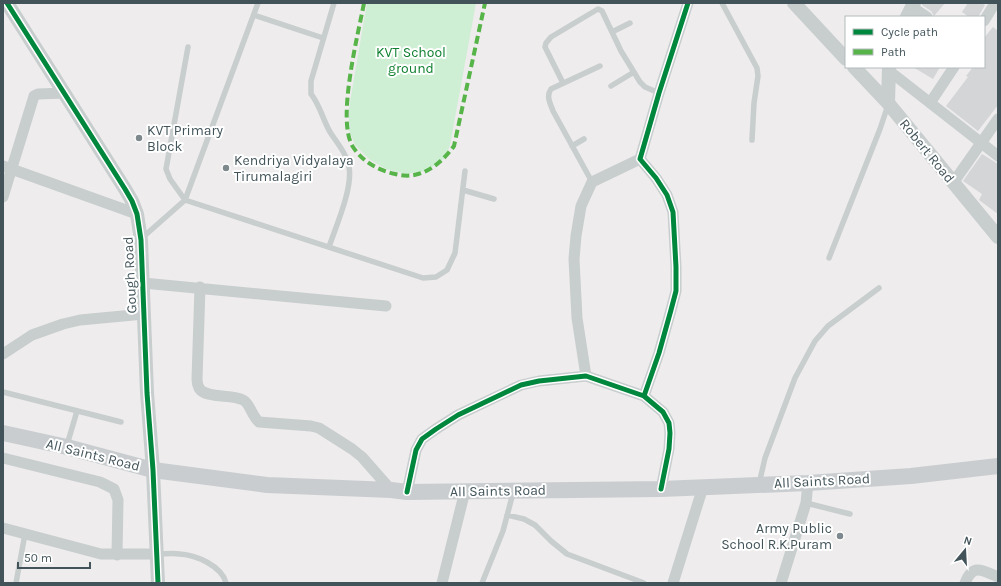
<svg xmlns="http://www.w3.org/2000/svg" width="1001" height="586" font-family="Karla,sans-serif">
  <rect width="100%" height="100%" fill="#eeeced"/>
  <path fill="#ceefd4" d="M367,3H476L450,145L445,158L426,171L406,174L386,169L369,159L355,145L349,130V109L351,96Z"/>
  <path fill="#d4d5d7" d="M922,3H945L934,16L931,11L922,5Z
    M968,3H982L985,5L978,17H969L962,12Z
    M993,27L998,31V105L978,131L946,106L968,77L966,76L973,67H984V38Z
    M913,67H940L933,79Z
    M982,154L998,164V214L979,200L982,194L963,181Z"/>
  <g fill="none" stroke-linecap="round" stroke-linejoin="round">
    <path stroke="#c8cdce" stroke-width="5.5" d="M722,3L757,68L758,76L754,103L752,140
      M254,15L323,38
      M612,32L630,23
      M563,83L545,47L546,43L551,37L598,9L602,11L621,51L640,82L645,87L659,93
      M611,86L634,72
      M572,146L584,139
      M592,182L553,111C550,103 546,96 551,89L600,66
      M463,190L494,199
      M185,200L258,3
      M185,200L170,179L166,169L188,47
      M142,238L185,200L423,278L436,277L447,270L455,253L465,171
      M329,247C336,226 353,188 349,167C347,154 337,143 330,132C323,120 320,105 311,94V81L334,3
      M829,258L880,129L888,105
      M3,392L121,422
      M67,445L77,411
      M759,484L765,458L795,378L815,341L828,326L879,288
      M806,503L850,514
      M507,515L524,519L535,525L551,541L567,554L644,583
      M157,554C165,554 173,553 180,554C196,555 222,566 226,583
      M16,583L25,534
      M482,583L503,531L513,493"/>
    <path stroke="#c8cdce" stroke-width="11" d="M912,7L927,17
      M984,21L995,3
      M888,70L998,156
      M930,103L954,67
      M3,166L137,214
      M953,183L998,119
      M3,197L34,96L38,94L65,93
      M143,283L386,306
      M200,287L197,379C197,382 198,386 199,388C205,399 232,394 243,400C250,403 251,415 259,422L311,426L319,428L352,449L362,457L391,490
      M3,354L32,335L63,324L80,320L144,314
      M586,376L577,318L574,259L576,236L581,206L592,182L640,159
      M644,396L659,353L671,310L676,291V267L673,212L667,195L656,178L640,159L659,93L688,3
      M3,458L100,482L114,489L118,500L117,555
      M407,492L416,450L422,439L436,429L458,415L521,385L539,381L586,376L644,396L663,412L669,423L670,433L669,449L661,489
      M3,528L101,554H157
      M442,583L465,491
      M673,583L703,487
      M781,583L806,503L808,483
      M965,583C973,563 982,570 998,577"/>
    <path stroke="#c8cdce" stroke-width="14" d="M7,3L125,189L132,201L137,214L141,240L147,393L153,470L158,583
      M794,3L846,59
      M907,17L914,3
      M854,67L888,103L998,237
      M888,103L889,67"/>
    <path stroke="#c9cdcf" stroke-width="16" d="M3,433L67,447L153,470L267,485L391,490L407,492L661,489L808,483L911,476L998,466"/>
    <path stroke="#57b448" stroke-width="4" stroke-dasharray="8 4" stroke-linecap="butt" d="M364,3C358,35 336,121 353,147C363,162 378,170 395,174C420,181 440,165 454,146L485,3"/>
    <g stroke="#fff" stroke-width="8">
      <path id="cycleway" d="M7,3L125,189L132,201L137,214L141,240L147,393L153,470L158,583
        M644,396L659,353L671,310L676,291V267L673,212L667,195L656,178L640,159L659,93L688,3
        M407,492L416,450L422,439L436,429L458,415L521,385L539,381L586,376L644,396L663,412L669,423L670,433L669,449L661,489"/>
    </g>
    <use href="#cycleway" stroke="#00873e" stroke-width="5"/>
  </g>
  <g fill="#7e898d" stroke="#fff" stroke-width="1.5">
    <circle cx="139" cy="138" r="4"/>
    <circle cx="226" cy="168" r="4"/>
    <circle cx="840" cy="536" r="4"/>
  </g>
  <g text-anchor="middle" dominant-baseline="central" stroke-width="4" stroke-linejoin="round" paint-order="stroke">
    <g font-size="14" fill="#0f8030" stroke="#fff">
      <text x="411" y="52">KVT School<tspan x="411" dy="16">ground</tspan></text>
    </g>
    <g font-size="14" fill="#42545a" stroke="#fff" text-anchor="start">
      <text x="147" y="130">KVT Primary<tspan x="147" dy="16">Block</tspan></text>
      <text x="234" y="160">Kendriya Vidyalaya<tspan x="234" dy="16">Tirumalagiri</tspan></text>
      <text x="832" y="528" text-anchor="end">Army Public<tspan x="832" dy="16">School R.K.Puram</tspan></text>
    </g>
    <g font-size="14" fill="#42545a" stroke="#fff">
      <text transform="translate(927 151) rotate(51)">Robert Road</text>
      <text transform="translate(130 275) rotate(-93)">Gough Road</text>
      <text transform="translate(93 455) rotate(14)">All Saints Road</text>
      <text transform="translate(822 481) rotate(-3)">All Saints Road</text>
      <text transform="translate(498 491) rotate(-1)">All Saints Road</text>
    </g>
  </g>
  <rect width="1001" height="586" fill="none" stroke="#42545a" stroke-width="8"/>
  <rect x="845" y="16" width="140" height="52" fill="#ffffff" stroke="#b3bbbd"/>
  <rect x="853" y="29" width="20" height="6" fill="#00873e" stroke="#b3bbbd"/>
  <text x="881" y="36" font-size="12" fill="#42545a">Cycle path</text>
  <rect x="853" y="49" width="20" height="6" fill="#57b448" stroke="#b3bbbd"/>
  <text x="881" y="56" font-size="12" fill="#42545a">Path</text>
  <g transform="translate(965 550) rotate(18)" stroke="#ffffff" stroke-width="3" paint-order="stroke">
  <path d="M0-3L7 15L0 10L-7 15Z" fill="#42545a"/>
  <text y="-6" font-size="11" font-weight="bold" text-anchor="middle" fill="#42545a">N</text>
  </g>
  <path d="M18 562v6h72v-6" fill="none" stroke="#42545a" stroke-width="2"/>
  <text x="24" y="562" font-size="12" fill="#42545a" stroke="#ffffff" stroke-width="3" paint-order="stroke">50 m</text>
</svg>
